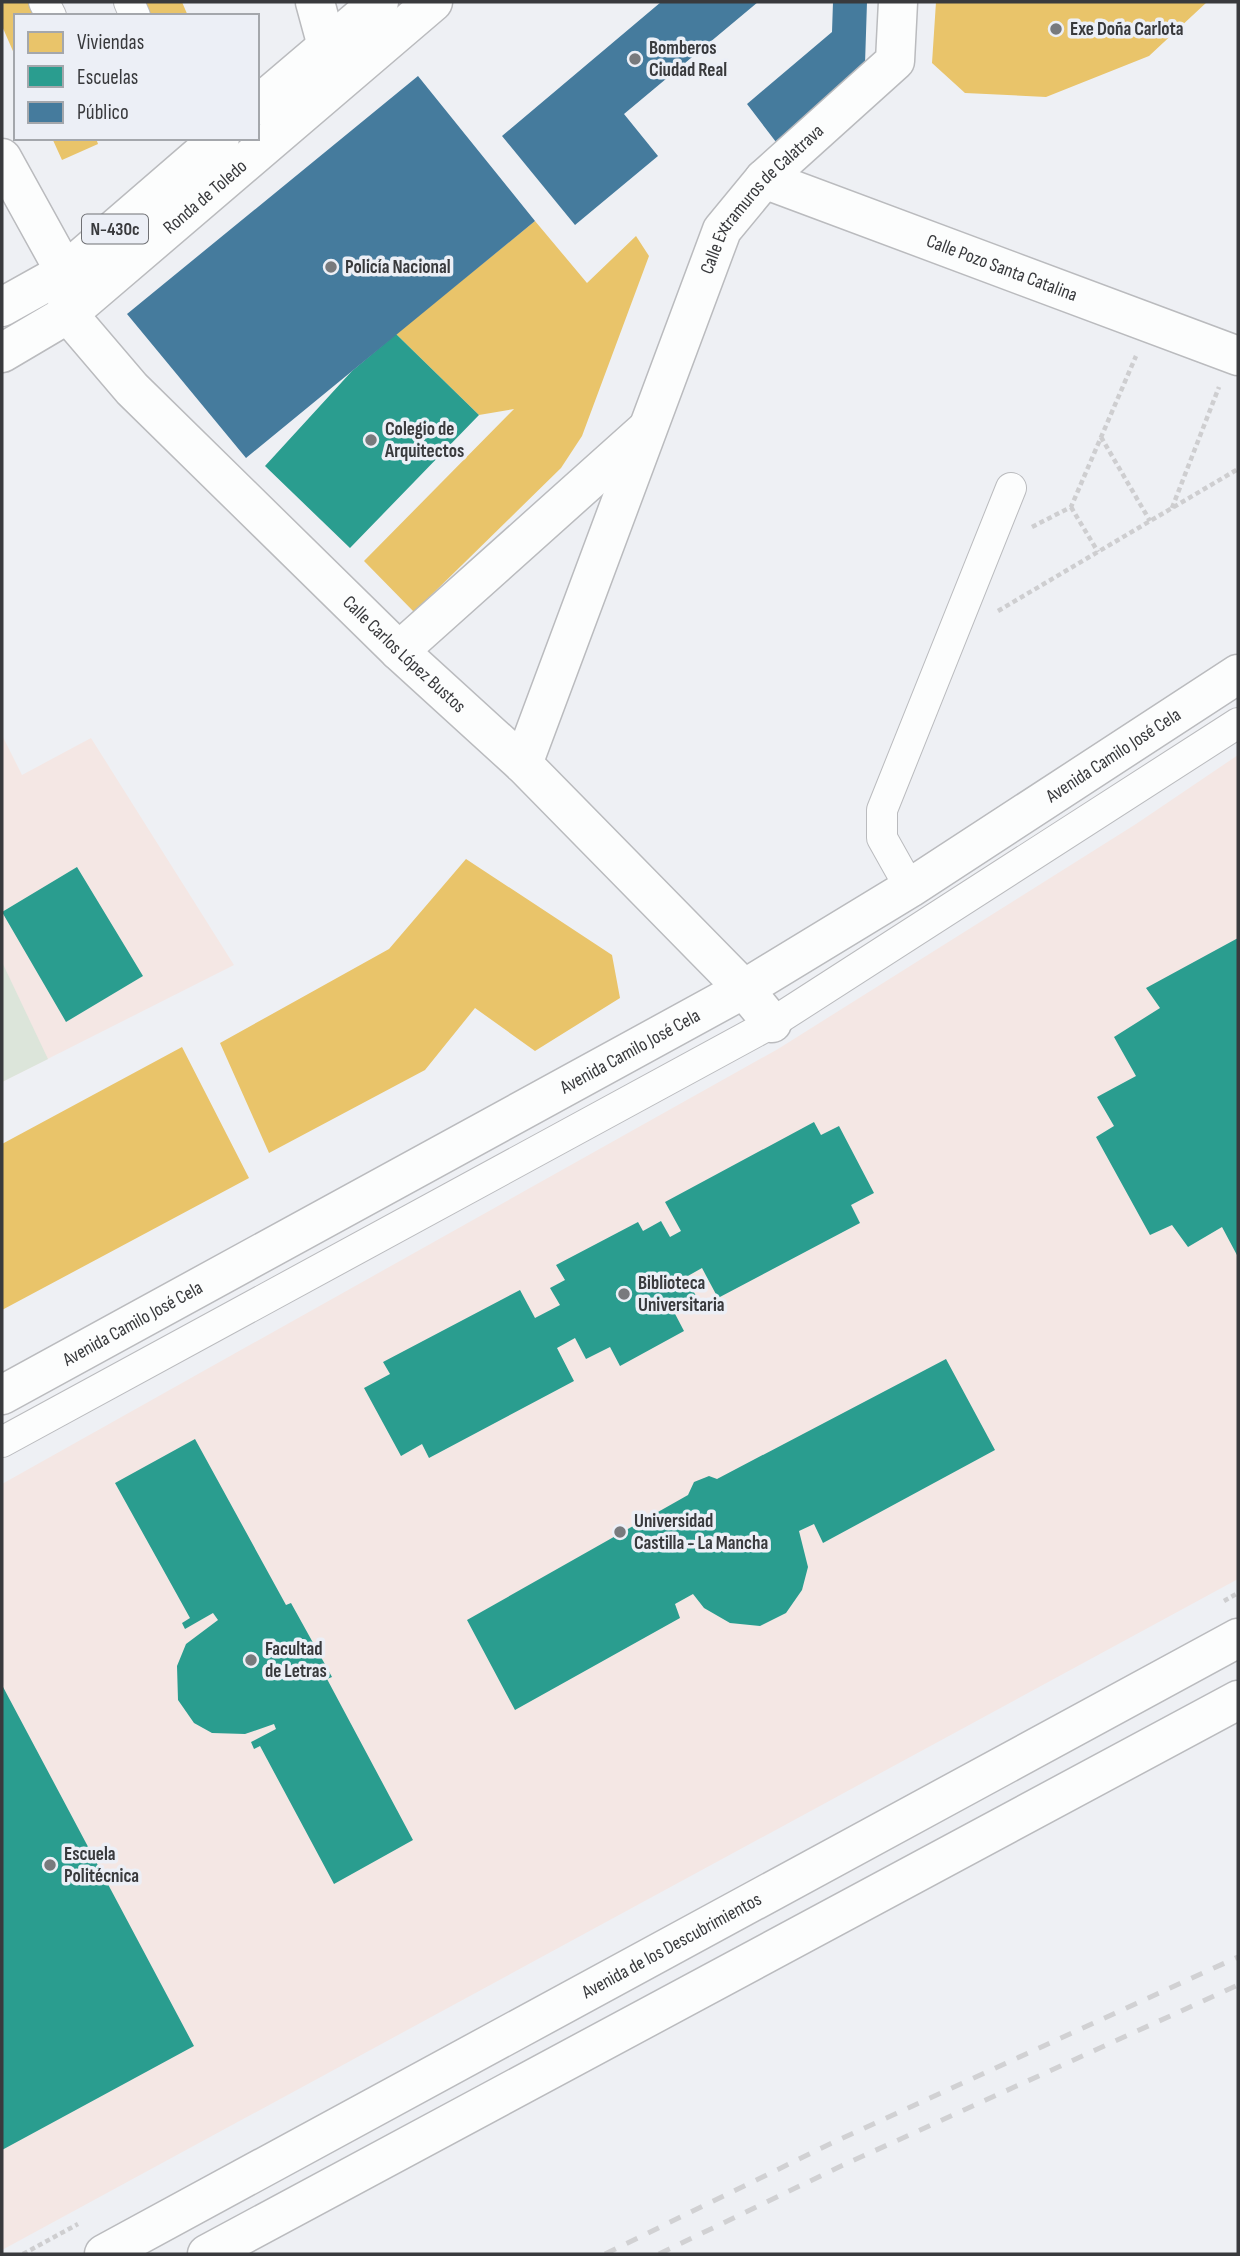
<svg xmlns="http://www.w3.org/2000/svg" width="1240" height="2256" font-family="'Sofia Sans Condensed',sans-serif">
  <rect width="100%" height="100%" fill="#eef0f4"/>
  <path fill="#f4e7e4" d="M2,735L22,775L91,738L234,965L2,1082Z
    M1238,755V1579L2,2250V1484L778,1049L1136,824Z"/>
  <path fill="#dce5da" d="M2,962L48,1059L2,1082Z"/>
  <path fill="#e9c46a" d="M2,2H35L41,16H16V58L2,26Z
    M138,2H182L188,16H144Z
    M936,2H1207L1149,56L1046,97L965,93L932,63Z
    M52,138H96L98,144L62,160Z
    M535,221L587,283L636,236L649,256L582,436L561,468L414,612L364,561L514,409L479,415L396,334Z
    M466,859L612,955L620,998L535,1051L475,1008L425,1070L269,1153L220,1043L389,949Z
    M182,1047L249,1178L2,1310V1144Z"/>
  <path fill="#2a9d8f" d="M396,334L479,415L350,548L265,466L352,371Z
    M77,867L143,976L66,1022L2,912Z
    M1238,938V1257L1222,1227L1188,1247L1172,1225L1150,1235L1096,1137L1114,1126L1097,1097L1136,1076L1114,1037L1160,1008L1146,988Z
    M814,1122L821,1135L839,1126L874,1193L851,1205L860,1223L718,1298L702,1268L686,1277L697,1298L673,1310L684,1331L620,1366L610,1347L586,1359L575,1338L557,1348L574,1381L429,1458L422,1444L401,1456L364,1388L390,1374L383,1362L520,1290L535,1318L560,1305L550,1288L565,1280L556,1265L638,1222L643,1231L661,1221L670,1237L681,1231L665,1202Z
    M946,1359L995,1450L823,1543L814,1524L799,1531L808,1567L802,1590L786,1613L760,1626L730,1623L704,1608L693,1594L675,1604L680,1618L515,1710L467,1620L688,1495L694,1482L709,1476L717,1479Z
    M195,1439L286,1605L291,1603L332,1677L327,1679L413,1840L334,1884L260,1746L254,1749L251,1742L276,1729L274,1724L245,1734L212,1733L194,1723L178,1700L177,1666L186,1644L218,1620L213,1613L185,1629L182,1623L190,1618L115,1483Z
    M2,1685L194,2046L2,2150Z"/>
  <path fill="#457b9d" d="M661,2H758L624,114L658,156L575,225L502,136Z
    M833,2H867L865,64L776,142L747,104L832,32Z
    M418,76L535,221L246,458L127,314Z"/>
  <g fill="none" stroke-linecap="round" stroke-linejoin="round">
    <g stroke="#babbbe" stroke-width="32">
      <path id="pedestrian" d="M44,2L51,16
        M129,2L135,16
        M910,888L882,838V810L1011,488
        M2,1442L772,1023L1238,723"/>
    </g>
    <g stroke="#babbbe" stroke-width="41">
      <g id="minor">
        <path d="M315,2L327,46"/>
        <path id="s1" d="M2,158L65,272L68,314L132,389L399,651L523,764L744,989L772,1023"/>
        <path id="s2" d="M764,179L1238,356"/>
        <path d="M399,651L647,429"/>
        <path id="s3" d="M523,764L722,230L764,179L895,61L898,2"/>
        <path id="s4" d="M2,1395L744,989L910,888L1238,674"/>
      </g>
    </g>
    <g stroke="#babbbe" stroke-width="41">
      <g id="tertiary">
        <path id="s5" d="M104,2254L1238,1638"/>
        <path d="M207,2254L1238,1700"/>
      </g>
    </g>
    <g stroke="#babbbe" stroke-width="41">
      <g id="trunk">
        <path d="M257,106L379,2"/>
        <path d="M2,307L65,272L220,138"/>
        <path id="s6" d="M2,353L68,314L433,2"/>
      </g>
    </g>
    <path stroke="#ceced0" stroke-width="4.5" stroke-dasharray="5 3.5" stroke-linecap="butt" d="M1101,437L1150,521
      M1071,507L1098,552
      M1172,508L1219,387
      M1032,527L1071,507L1136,356
      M998,611L1238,469
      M1224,1601L1238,1593
      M23,2254L78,2224"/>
    <use href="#pedestrian" stroke="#fcfdfd" stroke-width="30"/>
    <use href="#minor" stroke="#fcfdfd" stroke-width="38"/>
    <use href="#tertiary" stroke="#fcfdfd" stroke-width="38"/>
    <use href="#trunk" stroke="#fcfdfd" stroke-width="38"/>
    <path stroke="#d1d1d3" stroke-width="5" stroke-dasharray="12 12" stroke-linecap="butt" d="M605,2254L836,2141L1238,1957
      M659,2254L839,2167L1238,1985"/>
  </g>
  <g fill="#787a7d" stroke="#eceff6" stroke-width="2.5">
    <circle cx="1056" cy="29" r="7"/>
    <circle cx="635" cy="59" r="7"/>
    <circle cx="331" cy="267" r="7"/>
    <circle cx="371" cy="440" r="7"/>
    <circle cx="624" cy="1294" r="7"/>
    <circle cx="620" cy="1532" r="7"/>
    <circle cx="251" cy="1660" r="7"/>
    <circle cx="50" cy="1865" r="7"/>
  </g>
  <g text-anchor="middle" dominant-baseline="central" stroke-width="7" stroke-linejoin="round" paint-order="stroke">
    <rect fill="#eceff6" stroke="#6f7074" stroke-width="2" x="82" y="214.5" width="66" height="29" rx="5"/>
    <g font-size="18" font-weight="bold" fill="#393a3d">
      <text x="115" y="229">N-430c</text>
    </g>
    <g font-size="19" font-weight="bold" fill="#393a3d" stroke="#eceff6" text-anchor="start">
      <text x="1070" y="29">Exe Doña Carlota</text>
      <text x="649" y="48">Bomberos<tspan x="649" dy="22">Ciudad Real</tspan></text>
      <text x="345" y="267">Policía Nacional</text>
      <text x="385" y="429">Colegio de<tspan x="385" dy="22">Arquitectos</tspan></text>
      <text x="638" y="1283">Biblioteca<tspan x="638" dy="22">Universitaria</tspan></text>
      <text x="634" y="1521">Universidad<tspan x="634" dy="22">Castilla - La Mancha</tspan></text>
      <text x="265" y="1649">Facultad<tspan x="265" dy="22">de Letras</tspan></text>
      <text x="64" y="1854">Escuela<tspan x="64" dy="22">Politécnica</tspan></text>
    </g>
    <g font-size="19" fill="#393a3d" stroke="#eceff6">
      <text stroke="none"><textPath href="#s6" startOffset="257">Ronda de Toledo</textPath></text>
      <text stroke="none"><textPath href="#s3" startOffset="618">Calle Extramuros de Calatrava</textPath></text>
      <text stroke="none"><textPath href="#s2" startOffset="254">Calle Pozo Santa Catalina</textPath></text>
      <text stroke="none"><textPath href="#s1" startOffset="651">Calle Carlos López Bustos</textPath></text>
      <text stroke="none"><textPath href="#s4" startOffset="1283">Avenida Camilo José Cela</textPath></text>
      <text stroke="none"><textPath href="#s4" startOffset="716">Avenida Camilo José Cela</textPath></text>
      <text stroke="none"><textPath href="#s4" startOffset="149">Avenida Camilo José Cela</textPath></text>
      <text stroke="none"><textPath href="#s5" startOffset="646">Avenida de los Descubrimientos</textPath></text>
    </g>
  </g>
  <rect width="1240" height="2256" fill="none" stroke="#393a3d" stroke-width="7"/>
  <rect x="14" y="14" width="245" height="126" fill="#eceff6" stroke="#a4a7ac" stroke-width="2"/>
  <rect x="28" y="32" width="35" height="21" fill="#e9c46a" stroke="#a4a7ac" stroke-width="2"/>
  <text x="77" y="49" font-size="21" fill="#393a3d">Viviendas</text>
  <rect x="28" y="66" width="35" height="21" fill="#2a9d8f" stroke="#a4a7ac" stroke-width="2"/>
  <text x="77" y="84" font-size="21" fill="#393a3d">Escuelas</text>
  <rect x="28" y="102" width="35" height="21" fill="#457b9d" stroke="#a4a7ac" stroke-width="2"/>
  <text x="77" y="119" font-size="21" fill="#393a3d">Público</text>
</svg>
